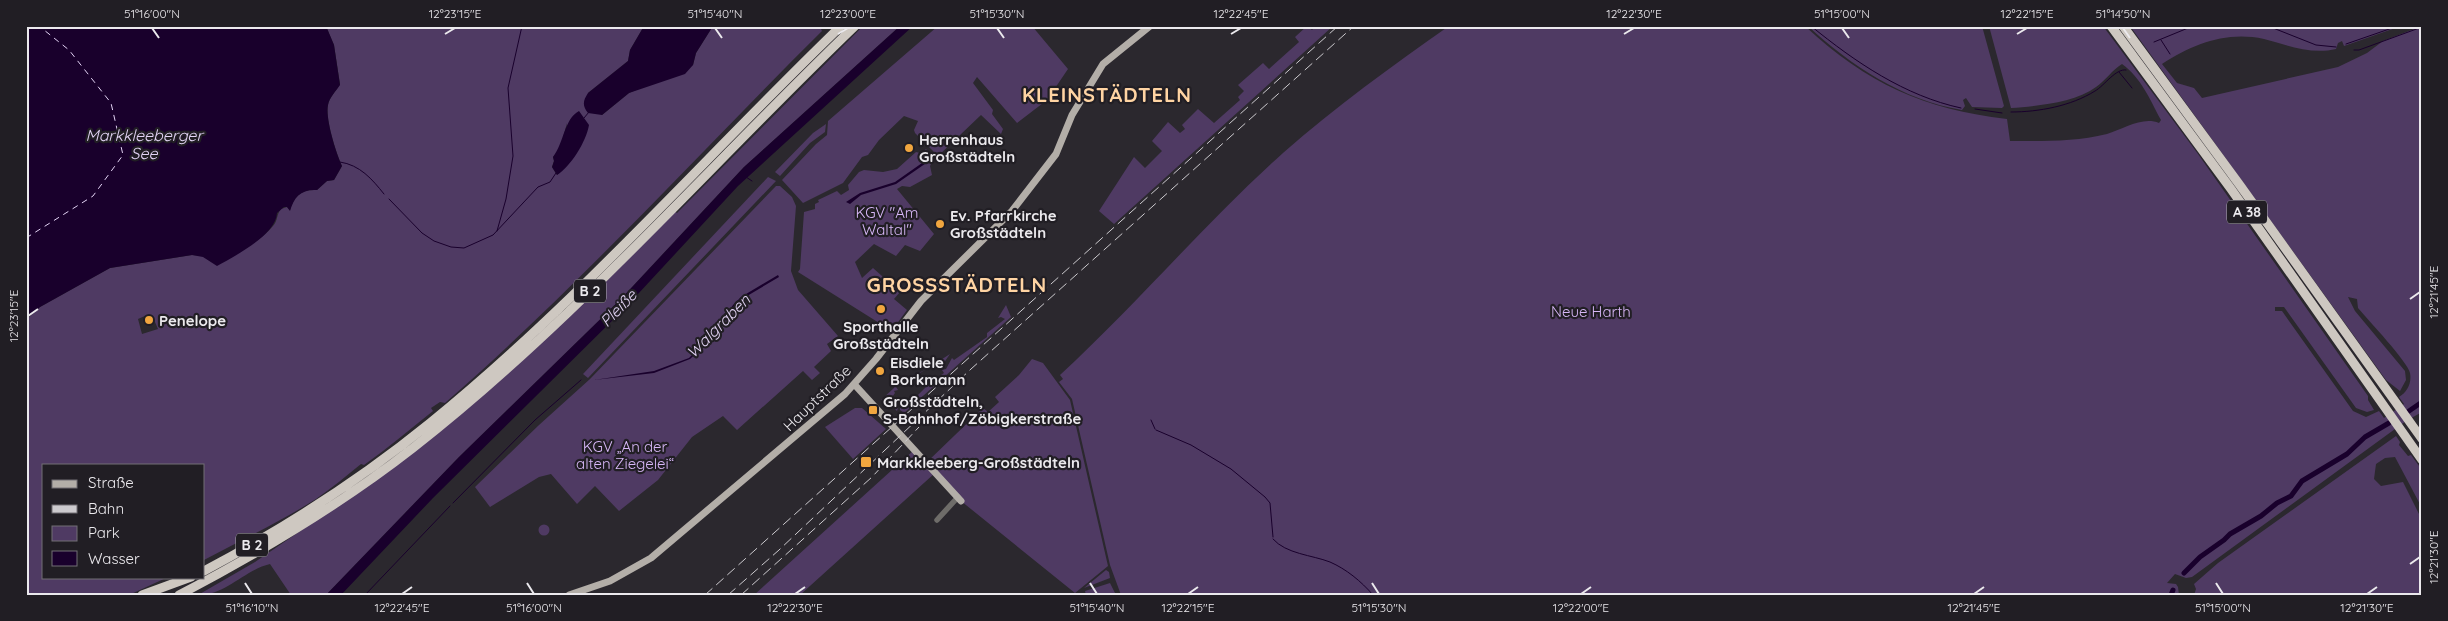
<svg xmlns="http://www.w3.org/2000/svg" width="2448" height="621" font-family="Quicksand,sans-serif">
  <rect width="100%" height="100%" fill="#2b282e"/>
  <path fill="#4f3a63" fill-rule="evenodd" d="M326,26H644L630,50L628,61L588,93L602,115L629,93L693,65L696,53L713,26H828L826,28L823,27L821,29L822,31C697,155 578,287 445,403L440,402L431,408L433,411C410,429 388,448 364,465L361,464C346,476 332,488 316,499C280,522 241,540 204,560V465H44V577H168L129,595H26V320L40,307L110,268L192,255C222,258 253,250 273,226C278,221 276,215 281,209L287,207L290,210C294,196 301,189 317,190L327,181L334,180L342,166C336,153 325,118 328,105C329,98 336,91 340,84L334,45ZM567,123L564,168L557,175L552,167L554,161L553,157L560,149ZM147,315H152L158,329L142,334L138,319Z
    M863,26H900L744,167L620,300L459,457L326,595H291L270,564C244,570 226,595 198,595L255,562L388,471L674,211L677,213Z
    M938,26H1032L1068,69L1047,100L1017,123L977,77L973,83L993,110L992,114L1003,129L1001,134L981,115L938,156L915,133L914,130L918,121L904,116L879,140L868,155L862,157L843,183L803,203L782,180L816,144L827,135L828,121Z
    M1307,26L1312,30L1316,26H1333L1114,224L1099,211L1134,157L1145,168L1162,151L1152,141L1168,122L1180,133L1185,129L1182,125L1198,109L1214,123L1240,100L1238,97L1244,91L1238,85L1263,63L1269,69L1299,42L1295,37Z
    M1449,26H1805C1867,84 1924,109 2007,119L2010,141C2043,141 2075,142 2107,134C2123,129 2143,116 2159,123L2161,120C2149,98 2142,79 2122,64C2112,70 2106,80 2096,87C2074,103 2037,106 2011,108L1989,26H2103L2198,154L2368,396V400L2374,410L2367,412L2356,408L2284,307H2275V311H2282L2353,411L2366,417L2379,411L2384,418L2404,404L2399,397C2407,392 2412,383 2410,373C2408,362 2368,320 2358,308L2357,299L2348,297L2355,311L2405,371L2406,380L2400,391L2386,380L2130,26H2401L2344,46L2342,41L2338,43L2336,49C2311,55 2287,45 2264,39C2226,31 2193,44 2162,64L2177,83L2194,88L2202,98L2338,67L2367,53L2383,41L2422,26V412L2406,421L2192,577L2186,578L2175,574L2167,583L2176,584L2178,587L2179,595H1121L1110,565L1072,399L1059,382L1063,379L1060,375C1137,304 1205,223 1283,153C1335,107 1392,66 1449,26Z
    M1808,26H1982L2004,106L2002,108L1972,107L1966,98L1963,100L1965,106L1962,110C1903,100 1851,66 1808,26Z
    M826,124L825,132L810,143L780,176L775,172L813,133Z
    M926,149L934,158L930,166L932,175L910,187L902,186L897,189L934,234L920,251L905,245L896,256L874,244L855,262L862,278L873,268L900,292L894,299L907,310L890,333L876,321L798,272L800,269L804,212L815,209V204L819,202L818,200L837,191L841,195L849,190L848,185L859,172L864,170L883,172L897,169L916,152L920,153Z
    M768,177L776,181L588,378L583,374Z
    M776,186H780L792,197L796,206L791,271L798,290L838,336L827,344L831,351L814,367L820,373L812,380L803,371L737,430L723,416L692,437L658,480L619,511L595,486L577,504L551,474L539,477L490,507L475,487L539,425L590,379Z
    M1006,305L1011,317L904,413L900,410V408H905L932,381L944,373L942,370L946,369L952,358L954,360L987,337V333L1005,319L1001,317L998,318Z
    M950,354L943,364L941,361L902,383L904,387L899,382L925,370Z
    M1032,359L1043,363L1070,400L1108,566L1075,593L961,501L935,473L800,595H754L914,450L926,463L983,408L988,412L999,402L995,397L1019,375Z
    M895,385L898,390L894,391L895,393L890,400L898,408L897,411L888,402L881,400L894,388Z
    M855,408H862L886,429L853,459L825,427Z
    M2396,436L2400,442L2399,445L2408,456L2411,455L2422,470V508L2395,457L2385,458L2376,464L2374,479L2381,486L2403,482L2422,520V595H2194L2196,589L2194,584L2218,563Z
    M538.5 530a5.5 5.5 0 1 1 11 0a5.5 5.5 0 1 1-11 0Z
    M1106,570L1109,572L1110,578L1084,588Z
    M1110,583L1116,595H1086L1085,591Z"/>
  <path fill="#19002c" d="M26,26H326L334,45L340,85C336,91 329,98 328,105C325,118 336,153 342,166L334,180L327,181L317,190C301,189 294,197 290,211L287,207H284L277,213C276,235 235,256 217,266L203,257L192,255L110,268L40,307L26,319Z
    M644,26H713L696,53L693,65L685,74L629,93L602,115L588,113C582,105 583,101 588,93L628,61L630,50Z
    M900,26H913L738,186L626,307L433,498L341,595H326L459,457L620,300L744,167Z
    M579,111L589,125C586,142 571,166 557,175L552,167L554,161L553,157C564,143 564,119 579,111Z
    M932,156V159L896,184L861,195L850,204L846,202L860,193L895,182Z
    M778,275L779,277L742,299L734,306L718,333L690,359L654,373L594,380L654,371L689,358L716,331L733,305L741,297Z"/>
  <g fill="none" stroke-linecap="round" stroke-linejoin="round">
    <path stroke="#19002c" stroke-width="1" d="M1811,26C1855,62 1905,96 1961,108
      M2268,26L2316,45L2336,47
      M2161,40L2170,54
      M2154,42L2193,26
      M2346,44L2398,26
      M2354,50H2359L2422,27
      M2119,72L2132,88
      M1975,109L2002,113
      M2011,112C2039,112 2071,106 2095,91C2104,86 2116,68 2126,70
      M584,118L589,112
      M340,162C360,165 372,179 384,194
      M746,177L752,181
      M389,199L422,233L434,241L451,247L464,248L493,235L538,187L550,182L556,173
      M497,231L506,199L513,156L508,88L522,26
      M1151,420L1155,429
      M1156,430L1191,445L1231,469L1265,497L1270,503L1273,537
      M453,503L535,420L581,380
      M1273,539C1286,554 1312,555 1330,562C1346,569 1361,581 1373,595
      M365,595L450,506"/>
    <path stroke="#19002c" stroke-width="5" d="M2409,411L2422,402
      M2184,573L2200,557L2224,540L2230,534L2261,516L2277,503L2291,496L2302,481L2347,454L2365,437L2389,423
      M2171,595L2173,590"/>
    <path stroke="#e3d4f5" stroke-width="1" stroke-dasharray="6 5" stroke-linecap="butt" d="M26,238L93,196L123,155L111,103L69,50L39,26"/>
    <path stroke="#6e6c69" stroke-width="5.5" d="M937,520L958,497"/>
    <path stroke="#b3aea8" stroke-width="7" d="M854,384L961,501
      M569,595L610,581L651,558L845,394L876,359L921,301L1012,211L1056,154L1072,115L1103,64L1150,26"/>
    <path stroke="#cec8c1" stroke-width="9" d="M2111,26L2231,189L2422,460
      M2123,26L2239,184L2422,439
      M204,571C283,529 360,480 430,423C578,303 704,158 841,26
      M142,595L191,577
      M179,595C261,552 340,505 413,448C574,322 708,167 855,26"/>
    <path stroke="#cccace" stroke-width="1" stroke-dasharray="10 5" stroke-linecap="butt" d="M705,595L1338,26
      M728,595L779,550L971,369L1354,26
      M741,595L872,477L919,427"/>
  </g>
  <path fill="none" stroke="#ebe9ed" stroke-width="2" d="M152,28L159,38M715,28L722,38M997,28L1004,38M1842,28L1849,38M2123,28L2130,38M445,34L455,28M838,34L848,28M1231,34L1241,28M1624,34L1634,28M2017,34L2027,28M2410,299L2420,292M28,316L38,309M2410,564L2420,557M245,583L252,594M527,583L534,594M1090,583L1097,594M1372,583L1379,594M2216,583L2223,594M402,594L412,587M795,594L805,587M1188,594L1198,587M1581,594L1591,587M1974,594L1984,587M2367,594L2377,587"/>
  <g fill="#f1a63f" stroke="#211e24" stroke-width="2">
    <circle cx="909" cy="148" r="5"/>
    <circle cx="940" cy="224" r="5"/>
    <circle cx="881" cy="309" r="5"/>
    <circle cx="149" cy="320" r="5"/>
    <circle cx="880" cy="371" r="5"/>
    <rect x="868" y="405" width="10" height="10" rx="2.5"/>
    <rect x="860" y="456" width="12" height="12" rx="2.5"/>
  </g>
  <g text-anchor="middle" dominant-baseline="central" stroke-width="4.5" stroke-linejoin="round" paint-order="stroke">
    <g fill="#211e24" stroke="#aeacb1" stroke-width="1">
      <rect x="2227" y="200.5" width="40" height="23" rx="4"/>
      <rect x="574" y="279.5" width="32" height="23" rx="4"/>
      <rect x="236" y="533.5" width="32" height="23" rx="4"/>
    </g>
    <g font-size="14" font-weight="bold" fill="#ebe9ed">
      <text x="2247" y="212">A 38</text>
      <text x="590" y="291">B 2</text>
      <text x="252" y="545">B 2</text>
    </g>
    <g font-size="15" font-weight="bold" fill="#ebe9ed" stroke="#211e24" text-anchor="start">
      <text x="919" y="139">Herrenhaus<tspan x="919" dy="17">Großstädteln</tspan></text>
      <text x="950" y="215">Ev. Pfarrkirche<tspan x="950" dy="17">Großstädteln</tspan></text>
      <text x="159" y="320">Penelope</text>
      <text x="881" y="326" text-anchor="middle">Sporthalle<tspan x="881" dy="17">Großstädteln</tspan></text>
      <text x="890" y="362">Eisdiele<tspan x="890" dy="17">Borkmann</tspan></text>
      <text x="883" y="401">Großstädteln,<tspan x="883" dy="17">S-Bahnhof/Zöbigkerstraße</tspan></text>
      <text x="877" y="462">Markkleeberg-Großstädteln</text>
    </g>
    <g font-size="15" fill="#d7b7f7" stroke="#211e24">
      <text x="887" y="212">KGV "Am<tspan x="887" dy="17">Waltal"</tspan></text>
      <text x="1591" y="311">Neue Harth</text>
      <text x="625" y="446">KGV „An der<tspan x="625" dy="17">alten Ziegelei“</tspan></text>
    </g>
    <g font-size="15" fill="#ebe9ed" stroke="#211e24">
      <text transform="translate(817 398) rotate(-44)">Hauptstraße</text>
    </g>
    <g font-size="16" font-style="italic" fill="#e3d4f5" stroke="#211e24">
      <text x="144" y="135">Markkleeberger<tspan x="144" dy="18">See</tspan></text>
      <text transform="translate(618 308) rotate(-46)">Pleiße</text>
      <text transform="translate(718 326) rotate(-45)">Walgraben</text>
    </g>
    <g font-size="20" font-weight="bold" letter-spacing="1" fill="#ffd4a3" stroke="#211e24">
      <text x="1107" y="94">KLEINSTÄDTELN</text>
      <text x="957" y="284">GROSSSTÄDTELN</text>
    </g>
  </g>
  <rect width="2448" height="621" fill="none" stroke="#211e24" stroke-width="55"/>
  <rect x="42" y="464" width="162" height="115" fill="#211e24" stroke="#726f74"/>
  <rect x="52" y="480" width="25" height="8" fill="#b3aea8" stroke="#726f74"/>
  <text x="88" y="488" font-size="15" fill="#ebe9ed">Straße</text>
  <rect x="52" y="505" width="25" height="8" fill="#cccace" stroke="#726f74"/>
  <text x="88" y="514" font-size="15" fill="#ebe9ed">Bahn</text>
  <rect x="52" y="526" width="25" height="15" fill="#4f3a63" stroke="#726f74"/>
  <text x="88" y="538" font-size="15" fill="#ebe9ed">Park</text>
  <rect x="52" y="551" width="25" height="15" fill="#19002c" stroke="#726f74"/>
  <text x="88" y="564" font-size="15" fill="#ebe9ed">Wasser</text>
  <rect x="28" y="28" width="2392" height="566" fill="none" stroke="#ebe9ed" stroke-width="2"/>
  <g font-size="12" text-anchor="middle" fill="#ebe9ed">
    <text x="152" y="18">51°16'00"N</text>
    <text x="455" y="18">12°23'15"E</text>
    <text x="715" y="18">51°15'40"N</text>
    <text x="848" y="18">12°23'00"E</text>
    <text x="997" y="18">51°15'30"N</text>
    <text x="1241" y="18">12°22'45"E</text>
    <text x="1634" y="18">12°22'30"E</text>
    <text x="1842" y="18">51°15'00"N</text>
    <text x="2027" y="18">12°22'15"E</text>
    <text x="2123" y="18">51°14'50"N</text>
    <text transform="translate(2434 292) rotate(-90)" y="4">12°21'45"E</text>
    <text transform="translate(14 316) rotate(-90)" y="4">12°23'15"E</text>
    <text transform="translate(2434 557) rotate(-90)" y="4">12°21'30"E</text>
    <text x="252" y="612">51°16'10"N</text>
    <text x="402" y="612">12°22'45"E</text>
    <text x="534" y="612">51°16'00"N</text>
    <text x="795" y="612">12°22'30"E</text>
    <text x="1097" y="612">51°15'40"N</text>
    <text x="1188" y="612">12°22'15"E</text>
    <text x="1379" y="612">51°15'30"N</text>
    <text x="1581" y="612">12°22'00"E</text>
    <text x="1974" y="612">12°21'45"E</text>
    <text x="2223" y="612">51°15'00"N</text>
    <text x="2367" y="612">12°21'30"E</text>
  </g>
</svg>
